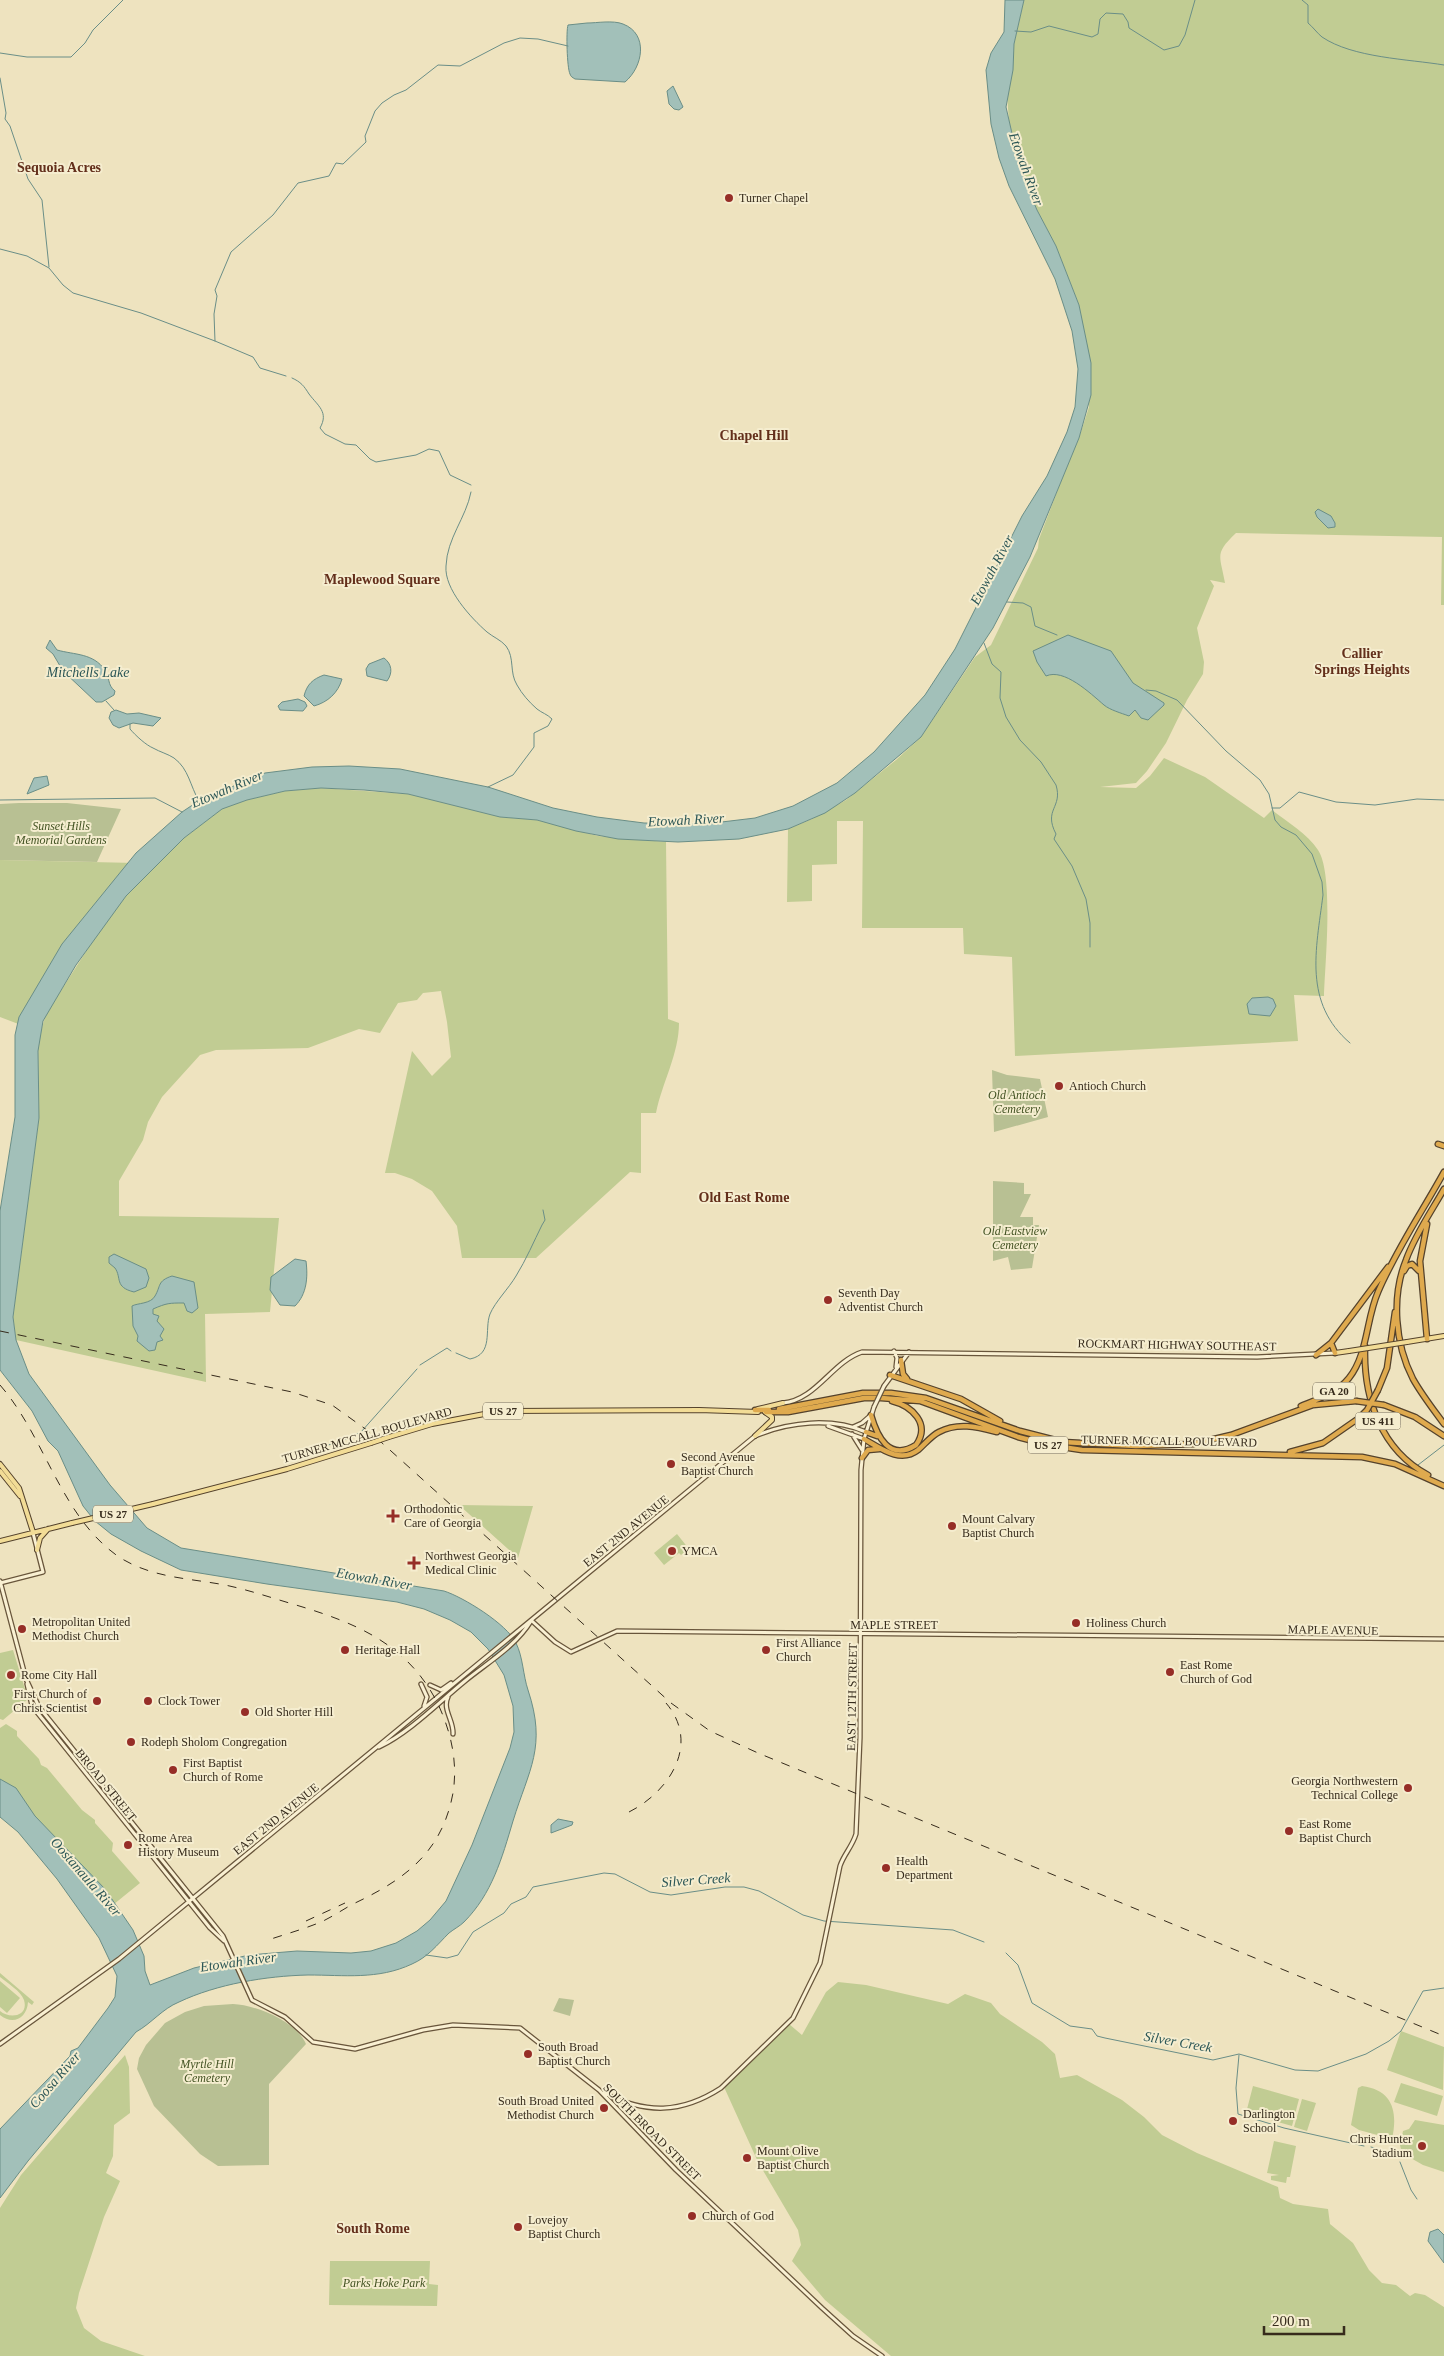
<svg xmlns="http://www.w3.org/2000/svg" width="1444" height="2356" font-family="'Times New Roman',serif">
  <rect width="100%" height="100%" fill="#eee3bf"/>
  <path fill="#c1cc93" d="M1024,0H1444V605H1441L1442,537L1236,533C1214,554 1220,555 1225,583L1210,580L1214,586L1197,628L1204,662L1203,674L1187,700L1166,743L1147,771L1136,783L1100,787L1136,788L1150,776L1164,758L1205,777L1264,818L1272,810C1287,822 1308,834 1318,850C1334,874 1325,964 1324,996L1294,995L1298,1041L1015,1056L1012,957L964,954L963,928H862L863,821H837V864L812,865V901L787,902L788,829L812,819L846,800L896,760L921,737L975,657L991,645L1038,548L1039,539L1065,471L1079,438L1089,407L1079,305L1056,246L1037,210L1025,182L1009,122L1007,94L1013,63L1014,44Z
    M321,788L408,794L500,817L537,820L598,836L666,842L668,1019L679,1023C679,1054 662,1083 656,1113H641V1173L630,1172L536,1258H462L457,1226L432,1191L412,1179L395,1173H385L412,1051L432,1076L451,1057L447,1022L441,991L423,993L417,1000L398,1003L380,1033L359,1029L308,1048L216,1050L200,1055L162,1097L148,1122L143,1140L119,1181V1216L279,1218L270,1312L205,1314L206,1382L16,1340L13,1317L39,1118L38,1041L46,1014L101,928L126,896L184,838L222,809L247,800L285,791Z
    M0,860L136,863L21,1025L0,1017Z
    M459,1505L533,1506L518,1558Z
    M677,1534L689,1549L681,1555L679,1553L664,1565L654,1553Z
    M13,1650L28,1699L3,1720L0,1719V1653Z
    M6,1724L17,1731V1736L39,1759L41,1765L47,1768L82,1810L95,1820V1823L113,1843L112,1851L140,1883L103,1913L0,1801V1728Z
    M0,1973L34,2002L32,2005L28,2002C27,2018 13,2026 0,2015V2011C9,2019 29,2017 24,2000C21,1991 7,1983 0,1977Z
    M0,1981L20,1998L7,2013L0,2007Z
    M838,1982L866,1985L948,2004L965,1994L991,2003L1000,2014L1042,2042L1055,2054L1060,2078L1077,2075L1122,2100L1144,2117L1162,2135L1197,2153L1278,2187L1280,2198L1293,2204L1328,2209L1330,2224L1353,2243L1369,2270L1382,2283L1396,2285L1410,2296L1415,2293L1425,2295L1444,2307V2356H891L825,2300L792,2261L801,2245L798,2230L758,2162L724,2087L789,2024L802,2035L826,1992Z
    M1401,2031L1444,2047L1443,2090L1387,2070Z
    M125,2055L129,2067L130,2113L114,2125L113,2156L106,2173L120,2181L104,2217L79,2293L76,2308L84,2328L101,2341L145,2356H0V2208L21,2175Z
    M1401,2083L1443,2096L1437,2116L1394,2102Z
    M1253,2086L1299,2099L1292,2126L1246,2113Z
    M1362,2086C1393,2090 1398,2112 1392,2139L1359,2130L1351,2125L1358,2088Z
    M1302,2099L1316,2103L1307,2131L1294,2127Z
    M1415,2120L1444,2125V2172L1423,2165L1402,2153L1400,2145L1403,2131L1409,2129Z
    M1274,2141L1296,2146L1290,2177H1287L1286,2183L1271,2180V2176L1279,2175L1267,2173Z
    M330,2261H430L429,2284L438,2285L437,2306L329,2305Z"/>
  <path fill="#b8c093" d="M19,803H67L121,809L97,862L0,860V804Z
    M992,1070L1007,1075L1040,1079L1048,1117L994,1132Z
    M993,1181L1024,1183V1194H1031L1020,1217H1033V1225H1039L1032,1268L1011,1270L1008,1257L993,1261Z
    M559,1998L574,2000L570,2016L553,2011Z
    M233,2004C256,2005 296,2021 306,2044L269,2084V2165L218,2166L200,2154L154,2106L137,2069L139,2058L146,2045L165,2023L185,2012L204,2006Z"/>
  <path fill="#a2c0b9" stroke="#6a8e87" d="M1005,0H1024L1014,44L1013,70L1006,107L1016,151L1025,182L1037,210L1056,246L1079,305L1091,363V395L1079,438L1030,557L993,628L921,737L855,793L825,813L788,829L739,839L678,842L618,839L576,831L537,820L500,817L408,794L364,790L321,788L285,791L247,800L222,809L184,838L126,896L76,965L43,1021L38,1051L39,1118L13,1317L16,1340L29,1374L110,1485L147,1528L181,1548L444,1591C463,1597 507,1624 516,1643C523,1657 523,1675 528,1690C547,1747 529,1769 513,1821C502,1858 492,1894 464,1922C460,1926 454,1929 449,1933C437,1945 428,1957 412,1964C378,1980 344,1975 308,1975C266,1976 217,1984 179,2002C162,2009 152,2023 136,2032L28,2161L0,2198V2129L70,2056L71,2051L78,2048L108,2008L115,1997L117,1976L99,1938L57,1879L18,1832L0,1817V1779L16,1788L35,1816L105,1889L133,1930L144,1956L145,1971L150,1985L194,1968L249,1955L297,1951L351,1953L371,1951L396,1943L417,1931L430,1920L446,1901L472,1845L510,1748L514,1732L513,1706L504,1675L488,1649L471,1632L450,1620L424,1609L397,1602L267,1584L181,1570L141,1551L111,1534L95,1521L83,1506L58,1451L48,1441L32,1411L0,1370V1211L15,1117V1035L19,1017L62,944L136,853L182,812L200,800L265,773L312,767L349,766L400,769L488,787L553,808L597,817L644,823L705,824L755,818L793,806L837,783L874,752L925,695L955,649L1022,516L1047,476L1067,432L1075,407L1078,369L1072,331L1055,279L1009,186L999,158L991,124L986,70L991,53L1004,32Z
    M587,23C597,23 613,20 623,24C649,34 643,67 625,82L575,79C572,77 571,77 570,74C567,68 566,31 568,25Z
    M673,86L683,107L679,110L674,109L669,104L667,91Z
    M1318,509L1331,516L1335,523V527L1328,528L1317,517L1315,512Z
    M1068,635L1111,651L1133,683L1164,703V705L1148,720L1141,718L1135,710L1129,716C1121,713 1110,710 1104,705C1090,693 1064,668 1046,676L1037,662L1033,651Z
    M50,640L57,650C75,655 93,653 105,670C110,677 107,685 115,691L114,695L102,702H96L63,671L53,654L46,648Z
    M384,658C392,664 393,673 387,681L367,676L366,669L369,664Z
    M324,675L342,679C338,693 328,702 314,706L304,696C307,684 313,679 324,675Z
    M298,699L305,702L307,706L303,711L280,710L278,706L282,702Z
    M116,710L127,714L139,713L161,718L153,726L133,723L119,728L113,725L109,718L111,712Z
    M47,776L49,785L27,794L34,778Z
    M1268,997L1273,999L1276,1006L1270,1016L1249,1014L1247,1004L1252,998Z
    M114,1254L146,1269L149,1278L146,1287L134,1292C114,1287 122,1278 115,1268C113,1266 111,1265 109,1263V1257Z
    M295,1259L306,1261C308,1277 307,1294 295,1306L280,1305L270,1290L271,1277Z
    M172,1276L194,1282L198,1308L192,1313L187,1311L184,1303C169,1303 167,1303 153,1309V1314L159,1316L157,1321L164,1329L160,1336L163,1340L157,1342L155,1350L149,1351L137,1341L138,1336L133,1326L132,1306C137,1303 151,1304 155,1296C161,1286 157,1281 172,1276Z
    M558,1819L573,1822L572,1825L551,1833V1825Z
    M1438,2229L1444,2235V2263L1428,2241L1430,2232Z"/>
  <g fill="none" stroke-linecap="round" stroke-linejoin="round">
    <path stroke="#6a8e87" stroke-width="1" d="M1302,0L1308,5V23C1313,27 1317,33 1322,37C1353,58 1408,59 1444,65
      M1015,31L1031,32L1049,26L1092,37L1098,34L1100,19L1106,13L1123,14L1128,22L1129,28L1164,50L1179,46L1185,35L1195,0
      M0,53L27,57H71L85,43L93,30L123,0
      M0,78L6,113L5,119L10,126L28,179L42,200L49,267
      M0,249L27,256L49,268L63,285L73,293L141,313L215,341L253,357L260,368L286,376
      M215,341L214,314L217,296L215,290L231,252L273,215L298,183L329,176L336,163L343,164L366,142L365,136L375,111L382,103L394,95L406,90L438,65L460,66L504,43L520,38L538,39L568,46
      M292,378C301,382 304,386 309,394C318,406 329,412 320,428L325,434L345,444L356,445L370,459L376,462L416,455L429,449L439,451L450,475L471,485
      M471,492C466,518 447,538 446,566C444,589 471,618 487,632C493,637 501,640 506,646C515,658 509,672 517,685C522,694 529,702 537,709C542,713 547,714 552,719L548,726L534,733V747L513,775L488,787
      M1007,602L1023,603L1031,607L1035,626L1057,635
      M984,643L992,664L1001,672L1000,698L1006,717L1020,740L1041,762L1056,785C1063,808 1043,809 1056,834L1054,839L1072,866L1086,899L1090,923V947
      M1146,690L1156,691L1177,700L1226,751L1260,780L1269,794L1275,820L1281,827L1296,835L1312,854L1322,882L1323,895C1316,950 1303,1003 1350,1043
      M106,701L114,710
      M130,724V729C136,736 146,745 153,748C160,752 168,754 174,758C189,769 190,786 199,801
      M0,800L155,798L182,812
      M1272,808H1280L1299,792L1336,802L1375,805L1417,799L1444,800
      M456,1353L470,1359C494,1354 484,1330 490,1314C495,1302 509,1288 516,1276C526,1260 534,1241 542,1225L545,1220L543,1210
      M420,1365L447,1348L451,1351
      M308,1451L342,1441L361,1432L417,1369
      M1418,1465L1444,1445
      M1006,1953L1018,1965L1032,2003L1070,2026L1092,2029L1097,2036L1105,2038L1213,2060L1239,2054L1295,2070L1318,2071L1366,2054L1389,2041L1401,2031L1423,1991L1444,1988
      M426,1955L447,1958L458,1955L473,1932L504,1913L511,1904L526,1897L533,1887L604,1873L615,1874L650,1892L671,1895L725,1887H744L759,1891L803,1915L824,1921L953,1930L984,1942
      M1239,2055L1236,2088L1238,2114L1284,2128L1364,2146
      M1371,2147L1404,2156
      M1400,2162L1411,2190L1417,2199"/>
    <g stroke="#68553b" stroke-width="5.5">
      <path id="secondary" d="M894,1351L897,1358L896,1367
        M884,1386L909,1352
        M783,1403C816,1400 832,1362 862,1352L1257,1357L1335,1353
        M828,1426L864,1439
        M853,1427L862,1423L870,1416
        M852,1434L862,1450
        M0,1581L26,1679L39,1707L223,1936L252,2000L285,2017L313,2042L355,2049L423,2030L453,2025L520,2028L599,2090L676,2170L822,2308L853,2336L882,2356
        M0,1583L43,1572L33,1533
        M532,1621L555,1642L571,1652L617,1631L1444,1639
        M27,1684L32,1706L210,1928L224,1941
        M421,1684L427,1697L424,1706
        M430,1685L441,1690L451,1683
        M448,1697C442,1709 454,1721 453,1734
        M379,1747C410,1732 438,1703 465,1681C487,1663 516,1646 531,1621
        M0,2044L119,1959L755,1436C789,1422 831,1417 866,1432
        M604,2093C646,2114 681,2114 721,2088L793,2018L820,1963L840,1866C844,1854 852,1847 856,1834L860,1738L861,1470L864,1439L874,1407"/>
    </g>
    <g stroke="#54422c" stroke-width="6">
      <path id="primary" d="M1407,1342L1444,1336
        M1335,1353L1349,1351
        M758,1409L783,1403
        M755,1436L772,1420V1417L765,1412
        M389,1437L432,1424L500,1411L699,1410L758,1412
        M0,1464L19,1488L33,1532
        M0,1471L20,1496
        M153,1504L287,1469L371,1443
        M0,1541L72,1523
        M37,1550L40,1538L48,1529"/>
    </g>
    <g stroke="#54422c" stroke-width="7">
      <path id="highway" d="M1438,1144L1444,1146
        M1444,1189C1431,1212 1415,1235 1406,1260C1391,1297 1395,1344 1413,1379C1422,1395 1433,1409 1444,1424
        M1427,1224L1420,1261L1427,1339
        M1404,1271L1407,1266L1412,1264L1419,1271
        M1331,1343L1335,1353
        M1365,1346C1363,1398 1381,1450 1428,1475
        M1316,1355L1331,1343L1388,1267
        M901,1360L903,1374L907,1379
        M890,1375L961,1399L1000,1421
        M1378,1390L1387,1368L1395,1312
        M1384,1405L1415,1417L1444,1436
        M1301,1406C1318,1399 1337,1393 1349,1378C1368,1354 1366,1319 1378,1292C1396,1250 1422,1212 1444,1172
        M779,1409L863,1393H891L926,1398L1020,1431L1063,1442L1136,1446L1193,1444L1231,1435L1313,1405L1356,1401
        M755,1410H769
        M766,1412H788L864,1398H881L920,1401L1018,1437L1049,1445L1082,1450L1362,1457L1395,1464L1444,1486
        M871,1415C877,1436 889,1462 916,1445C931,1424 912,1406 892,1401
        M866,1432L877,1436
        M864,1439C880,1448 900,1464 918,1450C925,1444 931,1436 939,1432C958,1422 977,1427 997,1432
        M1290,1452L1323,1443L1359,1418
        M862,1458L868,1450L879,1449"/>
    </g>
    <use href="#secondary" stroke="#f9f0d2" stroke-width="3"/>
    <use href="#primary" stroke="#f2dc96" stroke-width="4"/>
    <use href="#highway" stroke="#dfaa4e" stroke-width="4.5"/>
    <path stroke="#362b1c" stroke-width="1" stroke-dasharray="9 9" stroke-linecap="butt" d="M0,1331L292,1392L332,1405L371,1433L671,1703L710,1731L758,1753L1444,2036
      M0,1385C46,1438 60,1516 119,1557C152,1578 188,1578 225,1585C249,1590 272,1598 296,1605C356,1623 408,1644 438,1704C451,1732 458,1762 453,1793C442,1853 404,1880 353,1904C342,1910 332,1917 321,1922C304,1929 286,1934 268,1940
      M629,1812C669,1792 701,1744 666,1703
      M306,1921L345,1903"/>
    <g stroke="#68553b" stroke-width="5.5" stroke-linecap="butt">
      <path id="secondary-bridge" d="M874,1407L884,1386"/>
    </g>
    <g stroke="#54422c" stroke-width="6" stroke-linecap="butt">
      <path id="primary-bridge" d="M1349,1351L1407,1342
        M371,1443L389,1437
        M72,1523L153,1504"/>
    </g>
    <g stroke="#54422c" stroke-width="7" stroke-linecap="butt">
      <path id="highway-bridge" d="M1356,1401L1384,1405
        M1359,1418L1367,1410L1378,1390"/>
    </g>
    <use href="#secondary-bridge" stroke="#f9f0d2" stroke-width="3"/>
    <use href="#primary-bridge" stroke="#f2dc96" stroke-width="4"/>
    <use href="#highway-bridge" stroke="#dfaa4e" stroke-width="4.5"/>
  </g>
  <g fill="#962e27" stroke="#f5edcf" stroke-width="2">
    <circle cx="729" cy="198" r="5"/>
    <circle cx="1059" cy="1086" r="5"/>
    <circle cx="828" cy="1300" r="5"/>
    <circle cx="671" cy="1464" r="5"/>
    <path d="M390.5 1508.5h5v5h5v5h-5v5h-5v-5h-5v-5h5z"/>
    <circle cx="952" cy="1526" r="5"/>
    <circle cx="672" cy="1551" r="5"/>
    <path d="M411.5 1555.5h5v5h5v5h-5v5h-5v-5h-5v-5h5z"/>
    <circle cx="1076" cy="1623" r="5"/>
    <circle cx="22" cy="1629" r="5"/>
    <circle cx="345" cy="1650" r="5"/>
    <circle cx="766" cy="1650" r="5"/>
    <circle cx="1170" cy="1672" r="5"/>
    <circle cx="11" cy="1675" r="5"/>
    <circle cx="97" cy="1701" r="5"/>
    <circle cx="148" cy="1701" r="5"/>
    <circle cx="245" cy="1712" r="5"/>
    <circle cx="131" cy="1742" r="5"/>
    <circle cx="173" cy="1770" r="5"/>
    <circle cx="1408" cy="1788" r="5"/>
    <circle cx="1289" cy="1831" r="5"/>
    <circle cx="128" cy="1845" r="5"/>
    <circle cx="886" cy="1868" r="5"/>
    <circle cx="528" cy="2054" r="5"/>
    <circle cx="604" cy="2108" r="5"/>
    <circle cx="1233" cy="2121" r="5"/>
    <circle cx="1422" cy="2146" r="5"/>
    <circle cx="747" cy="2158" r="5"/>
    <circle cx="692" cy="2216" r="5"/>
    <circle cx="518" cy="2227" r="5"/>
  </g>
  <g text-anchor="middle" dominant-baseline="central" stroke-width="4" stroke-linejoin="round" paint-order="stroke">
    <g fill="#f5edcf" stroke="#6f6552" stroke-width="1">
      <rect x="1313" y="1382.5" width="42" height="17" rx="4"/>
      <rect x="483" y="1402.5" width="40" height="17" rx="4"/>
      <rect x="1355.5" y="1412.5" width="45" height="17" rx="4"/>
      <rect x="1028" y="1436.5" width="40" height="17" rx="4"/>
      <rect x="93" y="1505.5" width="40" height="17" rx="4"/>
    </g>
    <g font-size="11" font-weight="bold" fill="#362b1c">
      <text x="1334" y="1391">GA 20</text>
      <text x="503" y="1411">US 27</text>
      <text x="1378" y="1421">US 411</text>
      <text x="1048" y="1445">US 27</text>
      <text x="113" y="1514">US 27</text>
    </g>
    <g font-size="12" fill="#362b1c" stroke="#f5edcf" text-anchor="start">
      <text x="739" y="198">Turner Chapel</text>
      <text x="1069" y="1086">Antioch Church</text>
      <text x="838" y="1293">Seventh Day<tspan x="838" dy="14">Adventist Church</tspan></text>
      <text x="681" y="1457">Second Avenue<tspan x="681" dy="14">Baptist Church</tspan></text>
      <text x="404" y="1509">Orthodontic<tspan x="404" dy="14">Care of Georgia</tspan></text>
      <text x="962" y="1519">Mount Calvary<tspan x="962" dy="14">Baptist Church</tspan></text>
      <text x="682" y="1551">YMCA</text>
      <text x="425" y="1556">Northwest Georgia<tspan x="425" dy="14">Medical Clinic</tspan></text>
      <text x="32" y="1622">Metropolitan United<tspan x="32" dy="14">Methodist Church</tspan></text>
      <text x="1086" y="1623">Holiness Church</text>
      <text x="776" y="1643">First Alliance<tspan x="776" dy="14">Church</tspan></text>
      <text x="355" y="1650">Heritage Hall</text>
      <text x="1180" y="1665">East Rome<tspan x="1180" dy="14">Church of God</tspan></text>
      <text x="21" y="1675">Rome City Hall</text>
      <text x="87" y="1694" text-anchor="end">First Church of<tspan x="87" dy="14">Christ Scientist</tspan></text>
      <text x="158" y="1701">Clock Tower</text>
      <text x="255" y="1712">Old Shorter Hill</text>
      <text x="141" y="1742">Rodeph Sholom Congregation</text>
      <text x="183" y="1763">First Baptist<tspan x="183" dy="14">Church of Rome</tspan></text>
      <text x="1398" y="1781" text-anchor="end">Georgia Northwestern<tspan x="1398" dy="14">Technical College</tspan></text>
      <text x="1299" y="1824">East Rome<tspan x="1299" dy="14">Baptist Church</tspan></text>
      <text x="138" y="1838">Rome Area<tspan x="138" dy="14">History Museum</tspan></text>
      <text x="896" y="1861">Health<tspan x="896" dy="14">Department</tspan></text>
      <text x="538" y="2047">South Broad<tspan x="538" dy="14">Baptist Church</tspan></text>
      <text x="594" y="2101" text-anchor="end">South Broad United<tspan x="594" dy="14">Methodist Church</tspan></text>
      <text x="1243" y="2114">Darlington<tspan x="1243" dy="14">School</tspan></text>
      <text x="1412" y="2139" text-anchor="end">Chris Hunter<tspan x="1412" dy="14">Stadium</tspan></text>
      <text x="757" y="2151">Mount Olive<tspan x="757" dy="14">Baptist Church</tspan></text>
      <text x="702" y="2216">Church of God</text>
      <text x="528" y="2220">Lovejoy<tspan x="528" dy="14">Baptist Church</tspan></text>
    </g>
    <g font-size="12" font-style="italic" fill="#435323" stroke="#f5edcf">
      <text x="61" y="826">Sunset Hills<tspan x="61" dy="14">Memorial Gardens</tspan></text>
      <text x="1017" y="1095">Old Antioch<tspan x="1017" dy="14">Cemetery</tspan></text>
      <text x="1015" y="1231">Old Eastview<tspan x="1015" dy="14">Cemetery</tspan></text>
      <text x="207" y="2064">Myrtle Hill<tspan x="207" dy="14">Cemetery</tspan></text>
      <text x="384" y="2283">Parks Hoke Park</text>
    </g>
    <g font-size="12" fill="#362b1c" stroke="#f5edcf">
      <text transform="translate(1177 1345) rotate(1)">ROCKMART HIGHWAY SOUTHEAST</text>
      <text transform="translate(367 1435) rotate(-16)">TURNER MCCALL BOULEVARD</text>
      <text transform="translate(1169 1441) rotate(1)">TURNER MCCALL BOULEVARD</text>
      <text transform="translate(626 1531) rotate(-39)">EAST 2ND AVENUE</text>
      <text x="894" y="1625">MAPLE STREET</text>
      <text transform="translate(1333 1630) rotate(1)">MAPLE AVENUE</text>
      <text transform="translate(852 1697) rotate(-89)">EAST 12TH STREET</text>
      <text transform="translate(106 1785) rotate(51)">BROAD STREET</text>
      <text transform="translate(276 1819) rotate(-39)">EAST 2ND AVENUE</text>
      <text transform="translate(652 2132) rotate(45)">SOUTH BROAD STREET</text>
    </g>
    <g font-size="14" font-weight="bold" fill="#632f1b" stroke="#f5edcf">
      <text x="59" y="167">Sequoia Acres</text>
      <text x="754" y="435">Chapel Hill</text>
      <text x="382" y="579">Maplewood Square</text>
      <text x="1362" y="653">Callier<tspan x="1362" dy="16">Springs Heights</tspan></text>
      <text x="744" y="1197">Old East Rome</text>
      <text x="373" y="2228">South Rome</text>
    </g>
    <g font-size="14" font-style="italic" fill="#2b5656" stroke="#f5edcf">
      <text transform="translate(1026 169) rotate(70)">Etowah River</text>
      <text transform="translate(992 570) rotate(-62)">Etowah River</text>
      <text x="88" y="672">Mitchells Lake</text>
      <text transform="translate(227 789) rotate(-23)">Etowah River</text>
      <text transform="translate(686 820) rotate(-3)">Etowah River</text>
      <text transform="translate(374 1579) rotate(10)">Etowah River</text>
      <text transform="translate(86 1877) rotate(49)">Oostanaula River</text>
      <text transform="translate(696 1880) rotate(-4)">Silver Creek</text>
      <text transform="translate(238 1962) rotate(-8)">Etowah River</text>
      <text transform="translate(1178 2042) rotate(10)">Silver Creek</text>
      <text transform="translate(55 2080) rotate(-49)">Coosa River</text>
    </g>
  </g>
  <path d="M1264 2326v8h80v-8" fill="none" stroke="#362b1c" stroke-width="2.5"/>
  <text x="1272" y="2326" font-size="15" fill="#362b1c" stroke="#f5edcf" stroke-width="4" paint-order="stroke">200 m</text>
</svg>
